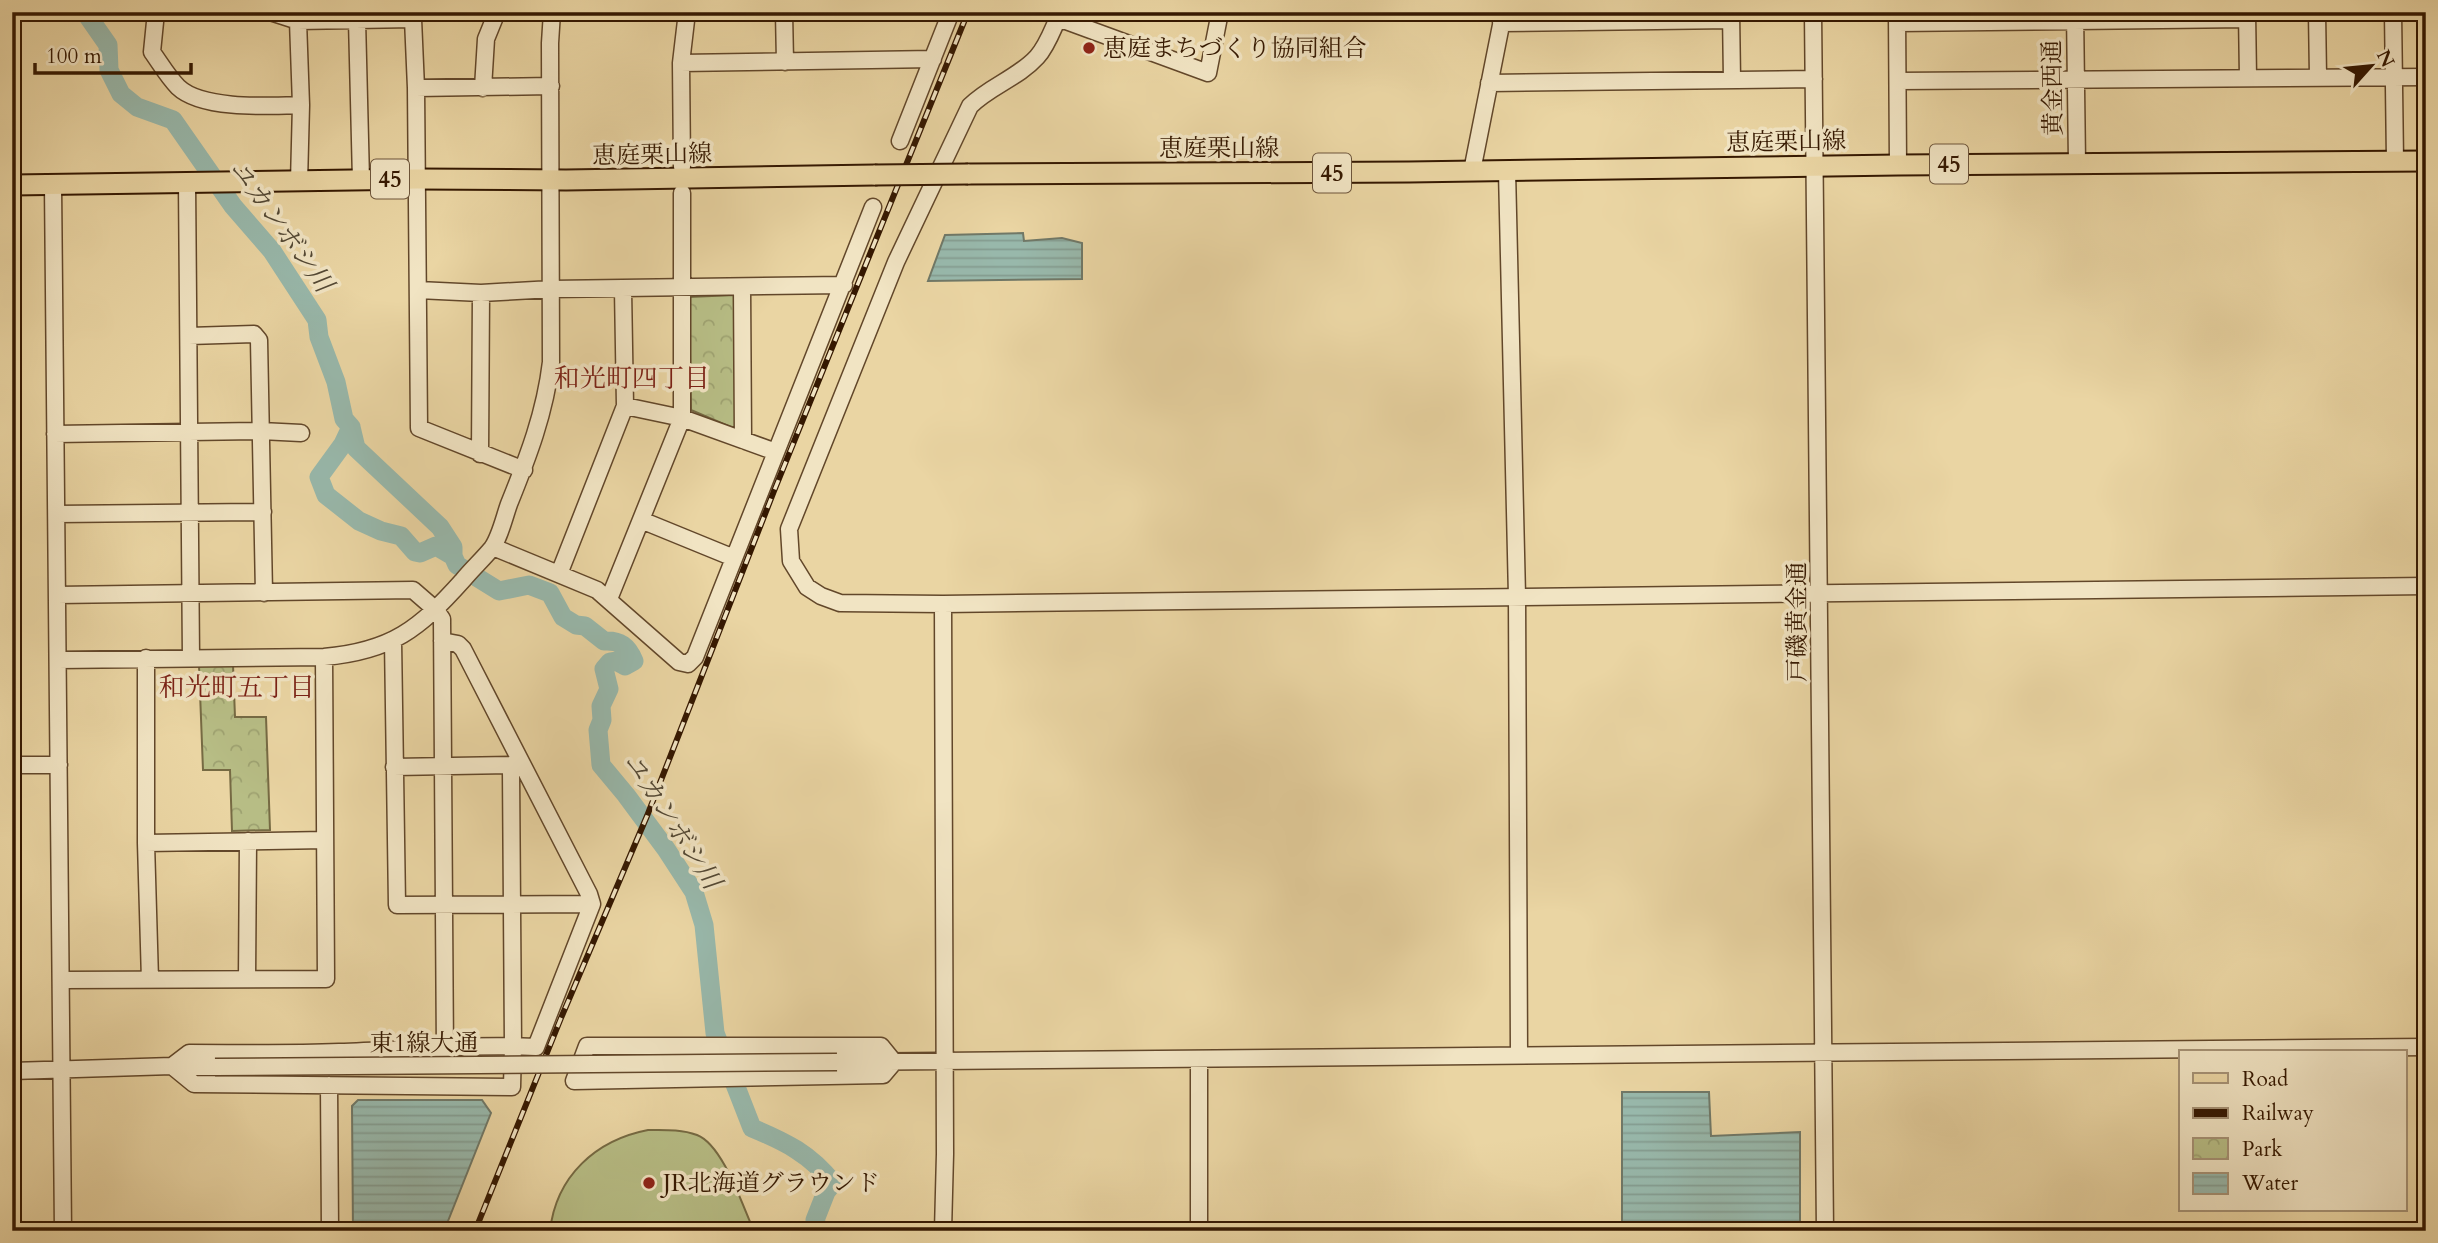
<svg xmlns="http://www.w3.org/2000/svg" width="2438" height="1243" font-family="Cardo,'Noto Serif JP',serif">
  <defs>
    <pattern id="park-crowns" width="20" height="18" patternUnits="userSpaceOnUse" patternTransform="scale(1.75)"><rect width="20" height="18" fill="#b7bd85"/><path d="M2 6a3 3 0 1 1 6 0M12 15a3 3 0 1 1 6 0" fill="none" stroke="#9ea271"/></pattern>
    <pattern id="water-rules" width="6" height="5" patternUnits="userSpaceOnUse" patternTransform="scale(1.75)"><rect width="6" height="5" fill="#98b8ab"/><path d="M0 2.5h6" fill="none" stroke="#849d91"/></pattern>
  </defs>
  <rect width="100%" height="100%" fill="#ead5a3"/>
  <filter id="stains"><feTurbulence type="fractalNoise" baseFrequency=".00286" numOctaves="4"/><feColorMatrix values="0 0 0 0 .2 0 0 0 0 .09 0 0 0 0 .02 0 0 0 .5 -.17"/></filter>
  <radialGradient id="worn" r=".72"><stop offset=".6" stop-color="#630" stop-opacity="0"/><stop offset="1" stop-color="#630" stop-opacity=".3"/></radialGradient>
  <path fill="url(#park-crowns)" stroke="#766a43" stroke-width="2" d="M735,295L739,425L733,428L691,410L689,297Z
    M233,665L235,717H266L270,830L232,831L230,770H203L199,666Z"/>
  <path fill="#b7bd85" stroke="#766a43" stroke-width="2" d="M648,1130C664,1130 681,1129 697,1135C723,1145 742,1205 754,1231H550C556,1176 596,1140 648,1130Z"/>
  <path fill="url(#water-rules)" stroke="#707867" stroke-width="2" d="M1023,233L1024,241L1062,238L1082,243V279L928,281L945,235Z
    M1622,1092H1709L1711,1136L1800,1132V1231H1622Z
    M358,1100H482L491,1113L444,1231H353L352,1106Z"/>
  <g fill="none" stroke-linecap="round" stroke-linejoin="round">
    <path stroke="#98b8ab" stroke-width="19" d="M85,12L108,45L109,70L121,94L137,107L173,120L233,206L272,251L317,320L319,337L336,382L344,419L351,427L343,444L319,477L326,495L359,521L381,531L401,536L415,552L420,553L436,546L453,556L457,565L499,591L529,585L550,593L563,617L576,625L585,626L604,641C620,640 628,646 634,661L625,666L616,661L610,662L604,669L609,689L601,706L602,720L598,730L601,765L626,795L666,849L694,892L704,925L715,1033L752,1128C786,1142 810,1154 833,1183L826,1192L815,1220L819,1231
      M351,427L356,448L440,527L453,547V556"/>
    <g stroke="#62472a" stroke-width="19">
      <path id="minor" d="M156,12L152,52C160,63 168,77 178,87C202,110 269,106 301,105
        M270,12L298,21L413,19
        M416,12L413,19L416,88L419,428L524,470
        M784,12L785,62
        M1060,12L1058,18L1208,73L1220,12
        M1731,12L1732,80
        M1813,12L1825,1231
        M2075,12L2077,163
        M2247,12L2248,78
        M2317,12L2318,77
        M2393,12L2395,161
        M1897,13L1898,165
        M357,20L361,180
        M298,21L301,105L299,182
        M1501,23L1731,20
        M1898,23L2247,19
        M681,63L933,59
        M1898,81L2426,77
        M1489,83L1814,79
        M416,88L551,86
        M483,88L486,39L497,12
        M900,141L951,12
        M682,167L681,63L687,12
        M1472,171L1503,15
        M1507,171L1517,596L1519,1055
        M187,182L191,658
        M53,185L63,1231
        M742,287L743,440
        M418,290L481,293L552,289L844,285
        M189,336L254,334L259,340L264,593
        M625,406L682,418L776,452
        M55,434L261,431L301,433
        M480,454L481,293
        M57,514L263,512
        M641,520L734,558
        M493,547L597,590L679,662L688,664L695,657L873,207
        M559,574L625,406L623,289
        M57,595L413,590L436,610L442,619L445,1056
        M609,599L682,418V193
        M943,604L840,603L821,596L807,587L791,561L789,529L896,262L970,106C990,86 1018,78 1037,57C1047,46 1052,31 1058,18
        M393,640L397,905L592,904
        M442,641L458,644L463,649L589,894L592,904L536,1047C471,1044 404,1050 339,1052C289,1054 239,1053 189,1053L172,1066L194,1084L512,1087L513,1046L511,770L512,765L520,762
        M146,658V843L150,980
        M58,660L324,657C392,651 419,629 463,580C472,569 483,559 492,548C500,537 504,518 509,504C528,457 545,413 551,362L550,43L552,12
        M12,765H59
        M394,767L512,765
        M146,843L325,840
        M247,979L248,841
        M62,980L326,979L324,657
        M587,1046H881L894,1062L883,1075L574,1081Z
        M1199,1059V1231
        M837,1062L2426,1047
        M12,1071L172,1066L215,1067
        M329,1085L330,1231
        M943,1231L945,1154L943,604L2426,586"/>
    </g>
    <g stroke="#351801" stroke-width="23">
      <path id="major" d="M968,174L1409,172L1898,165L2426,161
        M12,185L417,179L566,180L875,175"/>
    </g>
    <use href="#minor" stroke="#f1e4c3" stroke-width="16"/>
    <use href="#major" stroke="#ead5a3" stroke-width="19"/>
    <g stroke="#351801" stroke-width="6">
      <path id="rail" d="M475,1231L561,1018L647,816L774,491L968,12"/>
    </g>
    <use href="#rail" stroke="#f1e4c3" stroke-width="3.5" stroke-dasharray="10" stroke-linecap="butt"/>
    <g stroke="#62472a" stroke-width="19" stroke-linecap="butt">
      <path id="minor-bridge" d="M215,1067L837,1062"/>
    </g>
    <g stroke="#351801" stroke-width="23" stroke-linecap="butt">
      <path id="major-bridge" d="M875,175L968,174"/>
    </g>
    <use href="#minor-bridge" stroke="#f1e4c3" stroke-width="16"/>
    <use href="#major-bridge" stroke="#ead5a3" stroke-width="19"/>
  </g>
  <g fill="#8f2418" stroke="#f1e4c3" stroke-width="2.5">
    <circle cx="1089" cy="48" r="7"/>
    <circle cx="649" cy="1183" r="7"/>
  </g>
  <g text-anchor="middle" dominant-baseline="central" stroke-width="7" stroke-linejoin="round" paint-order="stroke">
    <g fill="#f1e4c3" stroke="#6d553b" stroke-width="2">
      <rect x="1930" y="144.5" width="38" height="39" rx="5"/>
      <rect x="1313" y="153.5" width="38" height="39" rx="5"/>
      <rect x="371" y="159.5" width="38" height="39" rx="5"/>
    </g>
    <g font-size="23" font-weight="bold" fill="#351801">
      <text x="1949" y="164">45</text>
      <text x="1332" y="173">45</text>
      <text x="390" y="179">45</text>
    </g>
    <g font-size="24" fill="#351801" stroke="#f1e4c3" text-anchor="start">
      <text x="1103" y="48">恵庭まちづくり協同組合</text>
      <text x="663" y="1183">JR北海道グラウンド</text>
    </g>
    <g font-size="24" fill="#351801" stroke="#f1e4c3">
      <text transform="translate(2053 88) rotate(-91)">黄金西通</text>
      <text transform="translate(1786 142) rotate(-1)">恵庭栗山線</text>
      <text x="1219" y="148">恵庭栗山線</text>
      <text transform="translate(652 155) rotate(-1)">恵庭栗山線</text>
      <text transform="translate(1797 622) rotate(-90)">戸磯黄金通</text>
      <text x="424" y="1043">東1線大通</text>
    </g>
    <g font-size="26" font-style="italic" fill="#534834" stroke="#f1e4c3">
      <text transform="translate(281 226) rotate(54)">ユカンボシ川</text>
      <text transform="translate(672 821) rotate(57)">ユカンボシ川</text>
    </g>
    <g font-size="26" fill="#7a1f14" stroke="#f1e4c3">
      <text x="632" y="378">和光町四丁目</text>
      <text x="237" y="687">和光町五丁目</text>
    </g>
  </g>
  <rect width="2438" height="1243" fill="none" stroke="#ead5a3" stroke-width="42"/>
  <rect x="14" y="14" width="2410" height="1215" fill="none" stroke="#351801" stroke-width="3.5"/>
  <rect x="21" y="21" width="2396" height="1201" fill="none" stroke="#351801" stroke-width="2"/>
  <rect x="2179" y="1050" width="228" height="161" fill="#f1e4c3" stroke="#a69275" stroke-width="2"/>
  <rect x="2193" y="1073" width="35" height="10" fill="#ead5a3" stroke="#a69275" stroke-width="2"/>
  <text x="2242" y="1086" font-size="21" fill="#351801">Road</text>
  <rect x="2193" y="1108" width="35" height="10" fill="#351801" stroke="#a69275" stroke-width="2"/>
  <text x="2242" y="1120" font-size="21" fill="#351801">Railway</text>
  <rect x="2193" y="1138" width="35" height="21" fill="url(#park-crowns)" stroke="#a69275" stroke-width="2"/>
  <text x="2242" y="1156" font-size="21" fill="#351801">Park</text>
  <rect x="2193" y="1173" width="35" height="21" fill="url(#water-rules)" stroke="#a69275" stroke-width="2"/>
  <text x="2242" y="1190" font-size="21" fill="#351801">Water</text>
  <g transform="translate(2371 66) rotate(63)" stroke="#f1e4c3" stroke-width="5" paint-order="stroke">
  <path d="M0-5L12 26L0 18L-12 26Z" fill="#351801"/>
  <text y="-10" font-size="19" font-weight="bold" text-anchor="middle" fill="#351801">N</text>
  </g>
  <path d="M35 63v10h156v-10" fill="none" stroke="#351801" stroke-width="3.5"/>
  <text x="46" y="63" font-size="21" fill="#351801" stroke="#f1e4c3" stroke-width="5" paint-order="stroke">100 m</text>
  <rect width="100%" height="100%" filter="url(#stains)"/>
  <rect width="100%" height="100%" fill="url(#worn)"/>
</svg>
